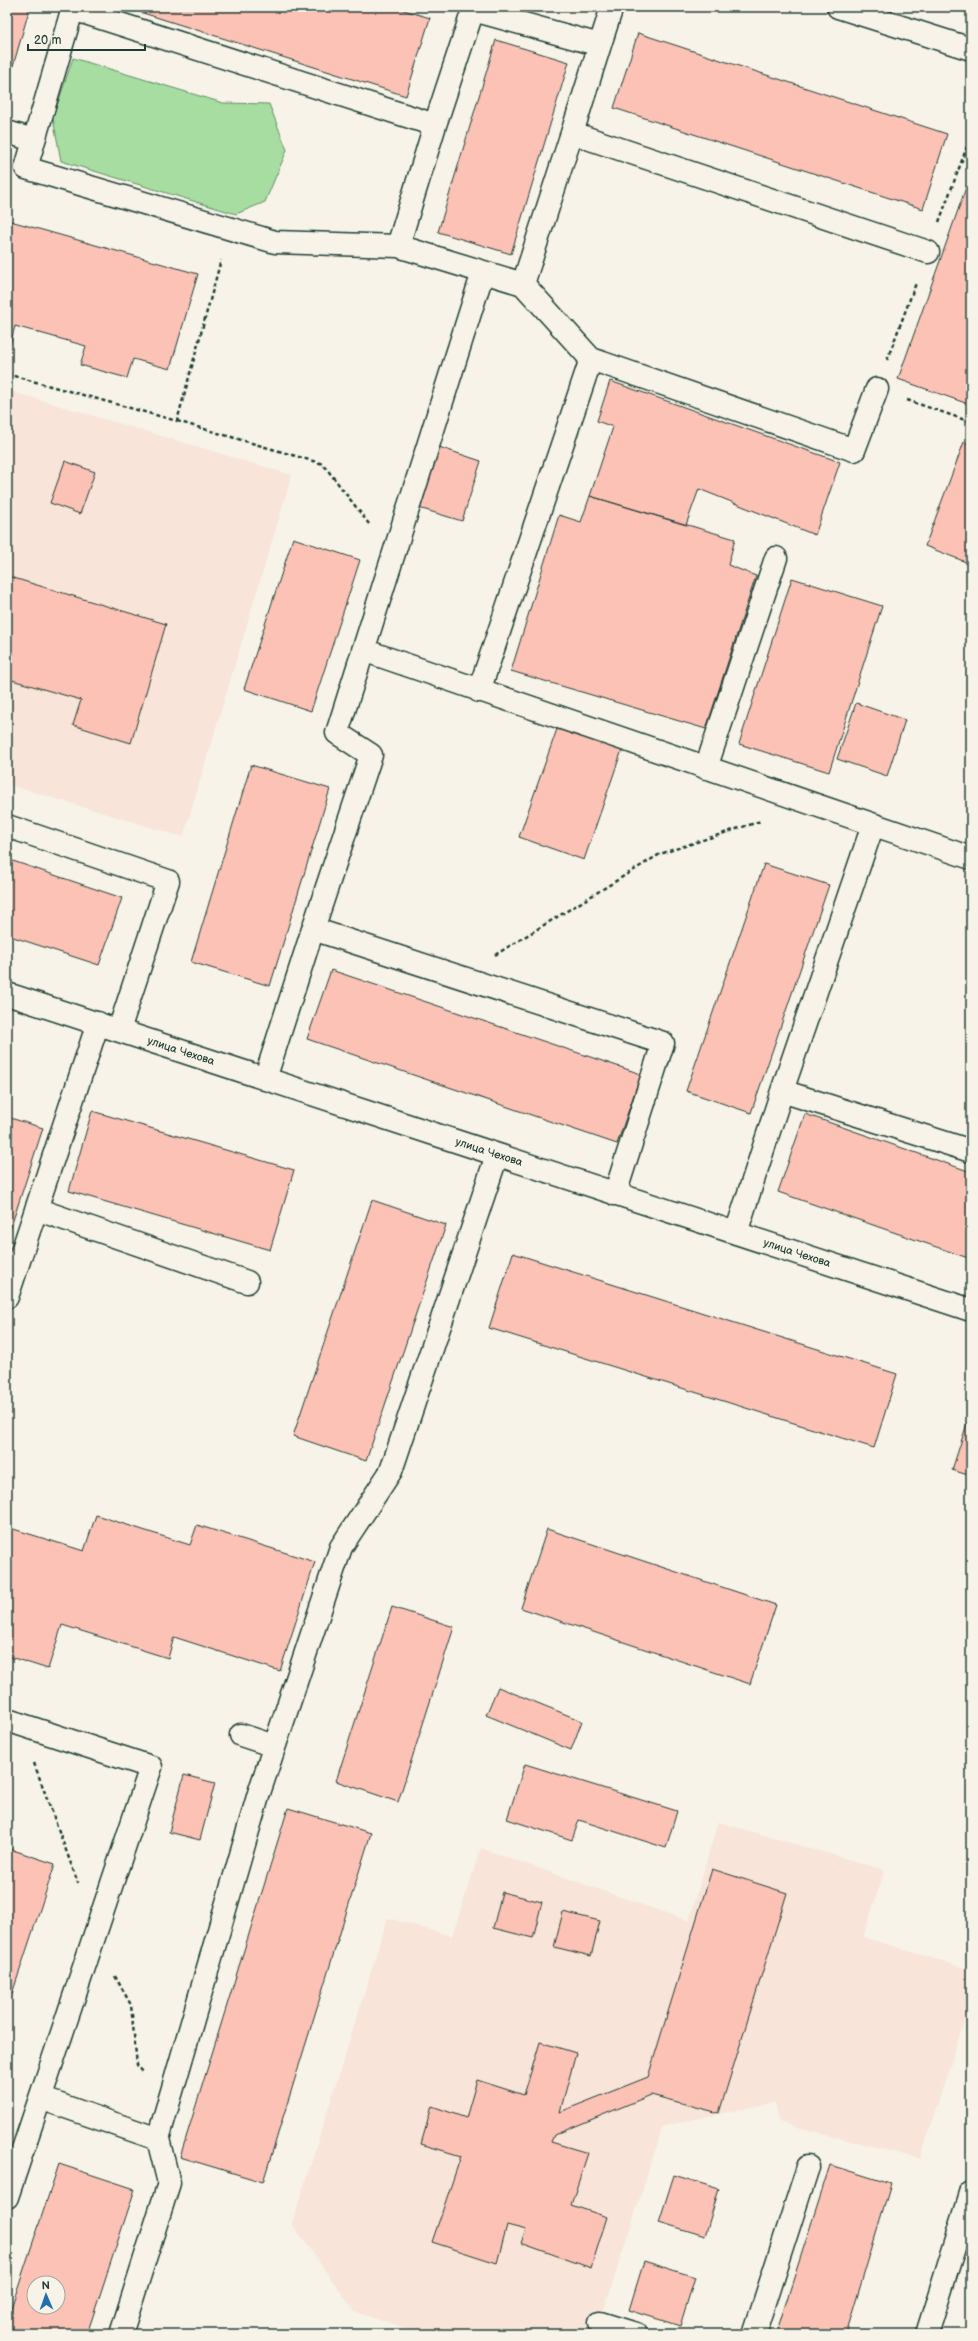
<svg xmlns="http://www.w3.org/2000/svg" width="978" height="2341" font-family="'Balsamiq Sans',sans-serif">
  <rect width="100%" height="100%" fill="#f7f3e8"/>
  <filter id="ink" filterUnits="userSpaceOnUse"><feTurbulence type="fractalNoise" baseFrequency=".025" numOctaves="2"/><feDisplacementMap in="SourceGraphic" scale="8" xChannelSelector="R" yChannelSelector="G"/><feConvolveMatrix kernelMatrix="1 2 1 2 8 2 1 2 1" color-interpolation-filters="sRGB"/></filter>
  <g filter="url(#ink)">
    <path fill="#f8e4d9" d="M7,390L292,475L183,837L7,784Z
      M718,1822L885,1870L863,1937L971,1970V2000L920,2159L779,2122L775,2102L663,2126L596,2334H424L355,2312L292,2224L388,1918L452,1936L481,1848L689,1921Z"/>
    <path fill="#a7dda0" stroke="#638d6a" d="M73,58L223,103L269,104L287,150L265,202L236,214L61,161L53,118Z"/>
    <path fill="#fcc2b5" stroke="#1f3d34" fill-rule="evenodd" d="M7,7H30L7,87Z
      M124,7H394L430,18L406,96Z
      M638,33L947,134L923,209L614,108Z
      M496,40L569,62L511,254L438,232Z
      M969,179H971V405L898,379Z
      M7,220L198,274L170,369L133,359L127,378L80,365L86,346L15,326L10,345L7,344Z
      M610,381L840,462L815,535L699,489L686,525L590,496L613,427L597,421Z
      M964,442L971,444V564L925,546Z
      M439,447L481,461L462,521L419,508Z
      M65,461L95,472L80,514L50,503Z
      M590,496L735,539L728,565L756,576L706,729L511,671L559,515L581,522Z
      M293,538L360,560L311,711L244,689Z
      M7,576L166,624L131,743L73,725L81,700L12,680L7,698Z
      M792,578L882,606L829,772L739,744Z
      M856,703L905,720L887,776L837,759Z
      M557,729L622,750L584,860L519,837Z
      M251,765L330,789L270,986L191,962Z
      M7,859L122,898L99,965L7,935Z
      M764,864L829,885L751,1113L686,1091Z
      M331,970L641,1074L617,1144L307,1039Z
      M92,1111L294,1170L270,1250L69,1191Z
      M805,1114L971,1172V1259L778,1192Z
      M7,1117L43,1128L7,1239Z
      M372,1200L446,1225L366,1461L293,1436Z
      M513,1253L897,1374L874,1448L489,1328Z
      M971,1411V1476L952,1470Z
      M96,1515L190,1545L197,1525L315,1562L280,1671L174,1637L168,1658L62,1625L48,1669L7,1656V1527L84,1551Z
      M547,1529L776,1605L750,1684L521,1608Z
      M392,1607L454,1627L398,1802L336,1781Z
      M498,1687L582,1721L571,1750L486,1715Z
      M525,1764L677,1811L666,1848L579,1820L572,1840L507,1819Z
      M184,1775L215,1783L200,1840L169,1832Z
      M288,1808L371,1833L263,2182L180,2157Z
      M7,1848L55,1864L7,2009Z
      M712,1869L787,1893L719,2113L651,2095L554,2135L551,2142L588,2153L571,2205L607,2217L591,2268L521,2243L526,2230L507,2225L497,2263L432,2242L461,2156L421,2144L432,2106L466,2118L477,2080L524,2095L540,2042L576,2053L560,2112L648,2077Z
      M502,1892L542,1902L533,1938L493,1928Z
      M563,1912L600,1921L591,1956L554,1947Z
      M59,2164L135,2189L87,2334H7V2320ZM34,2283H58V2307H34Z
      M830,2165L891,2184L846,2334H776Z
      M674,2175L719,2189L705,2236L659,2222Z
      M644,2261L695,2277L680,2326L629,2310Z"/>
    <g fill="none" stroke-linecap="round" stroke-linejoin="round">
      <g stroke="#1f3d34" stroke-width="25">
        <path id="minor" d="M73,7L26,168L275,242L398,246L435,125
          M838,7L971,49
          M73,9L435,125L473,10L600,45
          M7,132L33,140
          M572,133L612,7
          M398,246L523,284L591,359L854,450L877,389
          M483,272L337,733L371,755L313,929L663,1043L615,1194
          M523,284L572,133L928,252
          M363,650L971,858
          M479,691L591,359
          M706,768L776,558
          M7,826L168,881L119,1030
          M7,994L971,1310
          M265,1079L313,929
          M782,1091L873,825
          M36,1209L247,1282
          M736,1233L782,1091L971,1151
          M7,1297L98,1023
          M7,1720L151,1767L7,2197
          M241,1735L274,1746
          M40,2098L158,2139L259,1793L341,1547L391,1471L497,1155
          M600,2323L636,2334
          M121,2334L169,2183L158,2139
          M754,2334L808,2167
          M927,2334L971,2193"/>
      </g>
      <path stroke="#1f3d34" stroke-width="2.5" stroke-dasharray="4 3" stroke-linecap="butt" d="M939,222L971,136
        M887,360L916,283
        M7,374L177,421L221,260
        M907,400L971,422
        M177,421L323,464L369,524
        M495,955L660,854L761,821
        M34,1763L78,1883
        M115,1976L131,2005L137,2065L143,2072"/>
      <use href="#minor" stroke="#f7f3e8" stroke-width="22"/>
    </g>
  </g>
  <g text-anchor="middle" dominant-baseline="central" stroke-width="3.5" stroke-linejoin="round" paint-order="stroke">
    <g font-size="11" fill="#1f3d34" stroke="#f7f3e8">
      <text transform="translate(181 1051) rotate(18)">улица Чехова</text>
      <text transform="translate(489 1152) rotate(18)">улица Чехова</text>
      <text transform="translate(797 1253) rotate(18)">улица Чехова</text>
    </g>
  </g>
  <rect width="978" height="2341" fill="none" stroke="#f7f3e8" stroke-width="24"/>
  <rect x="12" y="12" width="954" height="2317" fill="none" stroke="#1f3d34" stroke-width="1.5" filter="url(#ink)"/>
  <g transform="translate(46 2295) rotate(358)"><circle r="19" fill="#f7f3e8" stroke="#a1aaa0"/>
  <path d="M0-3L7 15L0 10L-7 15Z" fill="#1f6fb2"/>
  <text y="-6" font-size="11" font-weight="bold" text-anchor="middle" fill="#1f3d34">N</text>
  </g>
  <path d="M28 44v6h117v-6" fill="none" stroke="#1f3d34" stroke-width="2"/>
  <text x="34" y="44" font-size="12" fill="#1f3d34" stroke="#f7f3e8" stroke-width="3" paint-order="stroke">20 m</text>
</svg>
